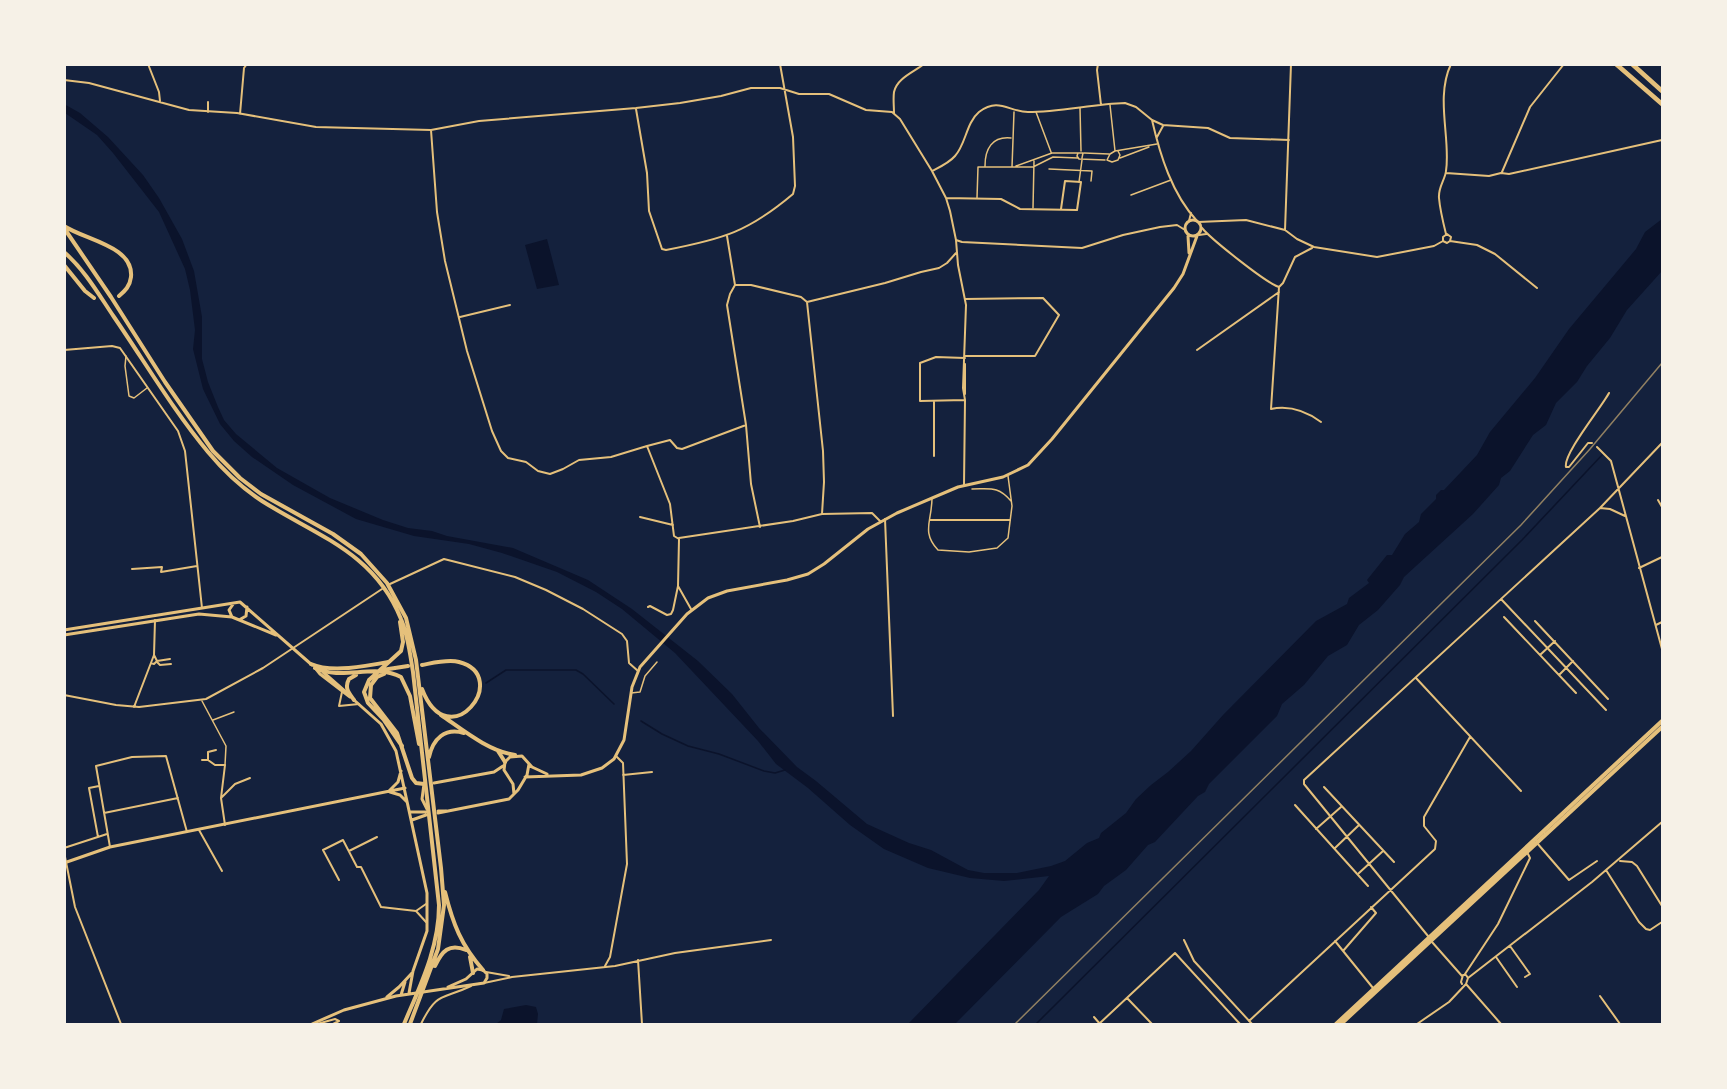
<svg xmlns="http://www.w3.org/2000/svg" width="1727" height="1089" font-family="'Source Sans 3',sans-serif">
  <rect width="100%" height="100%" fill="#14213d"/>
  <path fill="#0b132b" d="M64,104L80,113L108,137L143,175L159,198L182,239L194,271L202,317V359L208,382L218,407L224,420L236,434L277,468L330,498L383,520L408,528L432,531L447,536L513,548L588,580L632,609L698,661L732,694L759,728L797,767L816,781L867,824L909,843L931,850L968,870L984,873H1017L1051,866L1065,861L1087,843L1099,838L1101,833L1126,813L1136,799L1151,785L1168,772L1191,751L1223,715L1316,621L1347,604L1349,598L1369,583L1367,580L1387,555H1392L1405,534L1419,522L1421,514L1436,499V495L1441,490H1444L1477,455L1490,432L1535,378L1569,329L1636,249L1645,232L1662,219V271L1627,310L1610,338L1587,366L1577,382L1556,403L1546,425L1533,435L1510,471L1501,478L1499,485L1473,514L1404,577L1400,585L1378,610L1359,625L1347,645L1328,656L1304,685L1282,704L1277,716L1209,784L1205,792L1198,796L1155,842L1148,845L1126,870L1104,886L1098,894L1061,917L955,1024H908L1039,890L1049,876L1004,881L970,878L928,868L884,849L850,825L808,788L776,764L758,741L675,653L622,609L596,592L557,572L502,553L469,544L414,536L356,519L293,485L252,457L234,441L220,424L203,389L193,349L195,330L190,290L185,269L159,212L113,153L97,135L65,113Z
    M547,239L559,285L537,289L525,245Z
    M526,1005L536,1007L538,1014L537,1024H496L501,1020L504,1009Z"/>
  <g fill="none" stroke-linecap="round" stroke-linejoin="round">
    <path stroke="#0b132b" stroke-width="1.5" d="M486,683L506,670H576L583,674L614,704
      M641,721L662,734L688,746L719,754L764,771L775,773L785,770
      M1036,1024L1522,540L1602,455"/>
    <path stroke="#e5c07b" stroke-width="1.5" d="M126,356L125,366L129,396L134,398L147,388
      M972,489C991,489 998,486 1011,501
      M932,498C932,521 921,532 938,550L969,552L997,548L1008,538L1012,506L1008,476
      M631,693L640,692L645,676L657,662"/>
    <path stroke="#e5c07b" stroke-width="1.5" d="M1110,105L1115,151
      M1080,108L1081,151
      M1036,112L1051,152
      M1118,151L1120,155L1118,160L1112,162L1107,160L1110,154L1115,151L1157,144
      M1084,153L1109,154
      M1082,158L1083,153H1078L1077,156L1079,159L1105,160
      M1120,158L1149,147
      M985,166C985,149 992,136 1011,138
      M1016,166L1052,153H1078
      M1012,167L1014,112
      M1049,169L1092,171L1091,181
      M1079,182L1082,160
      M1131,195L1171,180
      M977,198L978,167H1033L1053,157L1078,158
      M1033,208L1034,161
      M202,701L226,746L225,765
      M213,720L234,712"/>
    <path stroke="#e5c07b" stroke-width="2" d="M148,64L159,92L160,101
      M1098,64L1097,70L1101,105
      M64,80L89,83L189,110L237,113L316,127L431,130L479,121L636,108L680,103L721,96L751,88H780L799,94H829L866,110L892,112L900,119L932,171L946,198L950,211L956,240L958,265L966,305L963,388L965,400
      M208,102V112
      M636,109L647,173L649,211L662,249L666,250C723,239 748,232 793,194L795,186L793,137L780,64
      M894,113C894,106 893,99 894,92C897,78 914,72 924,64
      M240,114L244,68L247,64
      M1152,120C1160,155 1172,194 1197,221
      M431,130L437,212L445,261L467,351L492,431L501,451L508,458L526,462L538,471L550,474L563,469L579,460L611,457L647,446L670,504L674,536L679,539
      M1157,137L1163,126
      M932,171C940,167 949,163 955,156C966,144 966,123 979,112C999,97 1009,112 1028,112C1060,112 1093,104 1125,103L1136,107L1152,120L1163,125L1208,128L1230,138L1289,140
      M1502,172L1530,107L1564,64
      M1446,173L1489,176L1501,173L1509,174L1662,140
      M946,198L1001,199L1020,209L1077,210L1081,182L1065,181L1061,209
      M1189,221L1191,213
      M1198,222L1246,220L1285,230L1297,239L1314,247L1377,257L1434,246L1443,241L1447,243L1450,241L1477,245L1495,254L1537,288
      M1202,228C1211,239 1266,283 1279,287
      M1285,230L1291,64
      M1446,234C1443,222 1440,210 1439,198C1438,187 1445,180 1446,171C1451,139 1435,98 1451,64
      M1199,235L1206,234
      M727,236L735,285L730,294L727,305L746,425L751,484L760,527
      M956,240L962,242L1082,248L1123,235L1160,227L1177,225L1185,230
      M1443,241V237L1447,234L1451,237L1450,241
      M735,285H751L801,297L807,302L885,283L921,272L939,268L947,263L956,253
      M1279,287L1271,409C1290,405 1306,411 1321,422
      M1279,287L1283,283L1295,257L1312,248
      M807,302L823,451L824,482L822,514
      M460,317L510,305
      M64,350L112,346L120,348L178,431L185,451L202,608
      M1197,350L1279,292
      M965,356H1035L1059,315L1043,298L965,299
      M965,358L936,357L920,363V401L965,400
      M965,394V364
      M934,401V456
      M647,446L670,440L677,448L682,449L746,425
      M1597,447L1611,461L1662,649
      M1566,467C1563,454 1601,408 1609,393
      M1566,467H1569L1588,443H1592
      M964,485L965,400
      M1658,500L1662,507
      M1600,508L1610,509L1625,516
      M640,517L673,525
      M885,519L893,716
      M930,520H1010
      M679,538L793,521L822,514L872,513L880,521
      M1639,568L1662,557
      M132,569L162,567L161,572L197,566
      M390,584L444,559L515,577L546,590L583,609L622,634L627,641L629,663L638,671
      M678,586L691,609
      M1501,599L1606,710
      M648,607L650,606L667,615L671,614L673,610L678,586L679,539
      M1504,617L1576,693
      M1535,621L1608,699
      M1656,625L1662,622
      M1540,655L1555,641
      M157,661L170,659
      M157,662L160,665L171,664
      M151,663L154,664L157,661L154,655L155,620
      M1559,675L1573,661
      M1416,678L1521,791
      M342,692L339,706L359,704
      M64,695L116,705L139,707L206,699L263,668L382,589
      M134,707L154,655
      M202,760H208L215,765H225L221,798L225,825
      M208,760V752L216,750
      M623,775L652,772
      M1324,787L1394,862
      M221,798L235,784L250,778
      M1295,805L1368,886
      M104,813L178,798
      M1316,829L1341,807
      M199,830L222,871
      M98,837L89,788L99,786
      M1537,843L1569,880L1597,861
      M110,847L96,766L132,757L166,756L187,832
      M64,848L107,834
      M1335,848L1359,825
      M349,851L377,837
      M64,852L75,907L121,1024
      M1620,861L1632,862L1637,866L1662,906
      M1606,870L1639,922L1646,929L1650,930L1662,922
      M1359,873L1383,851
      M339,880L323,850L343,840L357,867H361L381,907L416,911
      M426,904L416,911L426,922
      M1428,936L1304,784V780L1600,508L1662,443
      M1184,940L1194,961L1252,1024
      M1335,941L1373,988
      M1432,942L1462,976
      M1510,946L1530,974L1525,977
      M1343,951L1376,913L1371,907
      M1496,957L1517,987
      M638,960L642,1024
      M605,966L610,957L627,864L623,763L616,756
      M486,972L509,976
      M1465,974L1498,924L1530,858L1527,852
      M484,983L512,977L615,966L675,953L771,940
      M1462,984L1461,982L1463,975H1466L1468,978
      M1466,984L1468,978L1592,882L1662,822
      M1466,984L1501,1024
      M1600,996L1620,1024
      M1127,998L1152,1024
      M1094,1017L1100,1024
      M1249,1021L1435,849L1436,841L1424,826V817L1470,737
      M1100,1023L1175,953L1240,1024
      M317,1024L335,1019L339,1021
      M333,1024L339,1021
      M421,1024C437,991 442,1000 471,986
      M1417,1024L1449,1002L1466,984"/>
    <path stroke="#e5c07b" stroke-width="3" d="M1185 228a8 8 0 1 1 16 0a8 8 0 1 1-16 0Z
      M1188,236L1189,253
      M232,617L229,610L234,603
      M239,620L246,616L247,607
      M64,630L240,602L312,665
      M64,635L199,614L232,617L276,635
      M316,669L320,674L350,697
      M323,672L347,693
      M354,700L381,724L396,751L427,893V931L413,971L409,993
      M525,777L581,775L602,768L614,759L624,740L632,687L640,667L687,614L708,598L727,591L787,580L808,574L824,564L868,529L897,513L958,487L1003,477L1028,465L1052,439L1174,288L1183,274L1197,236
      M434,783L494,772L503,766
      M424,784L422,799L427,809
      M389,791L398,782L401,771
      M390,792L400,795L407,802
      M514,794L513,784L504,770L505,762L510,757L522,756L532,767L547,774
      M438,811H446
      M410,812H426
      M438,813L509,799L518,790L527,775L529,764
      M412,820L426,815
      M64,863L110,847L405,788
      M401,995L405,982
      M387,997L399,987L412,973
      M312,1024L344,1010L396,996L484,983L487,978V974L483,970L477,969L466,979L448,987"/>
    <path stroke="#e5c07b" stroke-width="4" d="M1336,1024L1662,721
      M1341,1024L1662,727"/>
    <path stroke="#e5c07b" stroke-width="4" d="M64,226C85,240 134,246 131,277C130,286 125,291 119,296
      M64,228L111,297L165,382L213,451L240,478L261,494L333,534L361,554L387,583L406,618L416,660L441,868L444,905L438,949L410,1024
      M64,252C85,270 99,295 114,317C145,362 173,410 208,452C223,470 242,488 262,501C317,536 374,552 401,619C408,635 410,654 413,672L439,905C439,948 420,986 404,1024
      M64,265L85,291L94,298
      M400,622L403,642L401,651L369,680L364,692L368,703L384,720L402,746
      M311,664C331,673 367,666 388,662
      M422,665C433,663 448,659 459,662C513,676 449,759 422,689
      M315,668C343,681 374,663 401,677L410,696L419,744
      M382,670L408,666
      M384,674L377,677L371,685L370,698L397,733L412,778L416,783L424,784
      M354,700C349,693 344,688 349,679L356,675
      M441,715C463,730 488,751 515,755
      M498,751L505,762
      M429,757C433,739 445,727 464,733
      M445,892C453,924 461,945 483,970
      M470,957L473,973
      M435,966C442,951 449,943 466,950"/>
    <path stroke="#e5c07b" stroke-width="4.5" d="M1616,64L1662,104
      M1632,64L1662,91"/>
    <path stroke="#918062" stroke-width="1.5" d="M1015,1024L1521,525L1590,449L1662,363"/>
  </g>
  <rect width="1727" height="1089" fill="none" stroke="#f6f1e7" stroke-width="132"/>
</svg>
